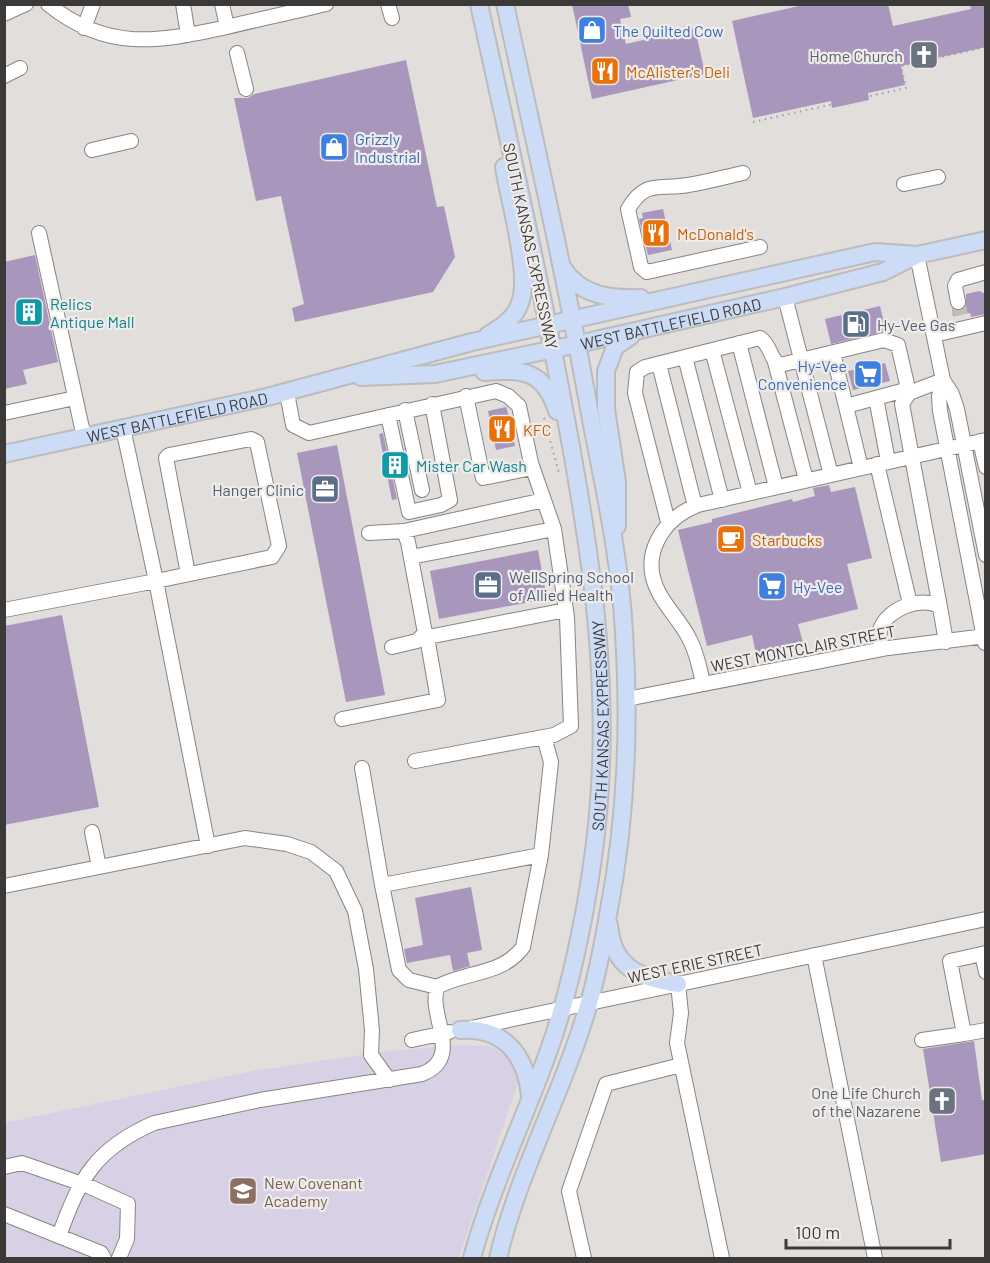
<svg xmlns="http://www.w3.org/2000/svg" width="990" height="1263" font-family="Barlow,sans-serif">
  <rect width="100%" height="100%" fill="#e2dedc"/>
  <path fill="#d8d1e6" d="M465,1045L491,1046L511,1060L518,1082L459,1258H5L4,1123L253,1071L388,1051Z"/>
  <path fill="#a996bc" d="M572,4H628L631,17L620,19L626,44L695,28L705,74L592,99Z
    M808,4H888L893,26L971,9L970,4H986V47L901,66L905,85L868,93L869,100L832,108L831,101L753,118L732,21Z
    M406,60L437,207L444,206L455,257L433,292L295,322L292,308L304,304L281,196L256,201L234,98H248L254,94Z
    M663,209L672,250L648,255L639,219L643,218L642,213Z
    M35,255L58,362L23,370L27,384L4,389V262Z
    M979,291L986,294V314L971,317L970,313L953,316L952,308L960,311L966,306V294Z
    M880,306L886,331L831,344L825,319Z
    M885,363L890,381L853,390L848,371Z
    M506,407L514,432H512L515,446L496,450L488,411Z
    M383,433L397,499L392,500L379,434Z
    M337,445L385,695L346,702L297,453Z
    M829,485L831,492L855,487L872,558L847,564L858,609L798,624L803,643L756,654L752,635L707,646L678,530L712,522V519L792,499L793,502L815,496L813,488Z
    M538,550L547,599L439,619L430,571Z
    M62,615L99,807L4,825V626Z
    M471,887L482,950L467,953L470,966L453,971L450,955L407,963L404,949L423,945L415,898Z
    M974,1041L982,1100H986V1154L941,1162L923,1049Z"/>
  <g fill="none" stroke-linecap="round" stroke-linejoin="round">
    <path stroke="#c1bdbb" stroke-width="14" stroke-dasharray="14 7" stroke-linecap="butt" d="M958,302L961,315"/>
    <g stroke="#888482" stroke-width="16">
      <path id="minor" d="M48,4C107,52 158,42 227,27C260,19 293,12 326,4
        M183,4L188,35
        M222,4L227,27
        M388,4L392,18
        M4,14L26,4
        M84,28L93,4
        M237,53L246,89
        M4,76L20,68
        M92,150L131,141
        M743,173C725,177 707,182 688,185C659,190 646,179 628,209L641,267L647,272L760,247
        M904,184L938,177
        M39,233L84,437
        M917,255L943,380L952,394L957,409L986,555
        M785,297L831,475
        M958,302L955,286L958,280L986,272
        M934,335L986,323
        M739,343L776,487
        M712,350L750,493
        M833,353L861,468
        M685,357L722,500
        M775,362L806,480
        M659,364L695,506
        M943,380L939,396L940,411L985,643
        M287,393L293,425L309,433L496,391L508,396L519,406L531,463L554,529L567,617L571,726L554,735L415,761
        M466,396L483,478L532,468
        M876,398L888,461
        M846,406L909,389
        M405,410L422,490
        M4,413L75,398
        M388,415L409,512L441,505L450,500L432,404
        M980,441L986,467
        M877,464L910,604
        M668,522L635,393L637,372L645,367L760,338C771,345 770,360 780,365L884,340L898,345L909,393
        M404,531L544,500
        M369,533L404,531L408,542L425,633L417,641L392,647
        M411,557L554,529
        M188,574L166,458L169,455L251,439L257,442L279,546L272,557L156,581L208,846
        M940,607L902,404L909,393L943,380
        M4,610L156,581L123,428
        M423,638L566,610
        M881,649C881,644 879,635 880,630C886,609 922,595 940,607L946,642
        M703,684C700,668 697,654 690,640C682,623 668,610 659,593C639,556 662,519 698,505L986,440
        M627,699L888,648L986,636
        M342,719L438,700L427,637
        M362,768L382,885L393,883L541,855L551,762L544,737
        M92,832L99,867
        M382,885L399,970L409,980L437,987
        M4,886L245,838L287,844L311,852L336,871L355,911L366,969L372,1030L371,1055L389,1080
        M982,954L986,972
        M814,955L875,1258
        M678,984L681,1013L677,1043L722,1258
        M471,1028L986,919
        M964,1034L986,1030
        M412,1040L449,1032
        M922,1040L964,1034L950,961L986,953
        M4,1167L22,1163L88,1186L128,1204L127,1239L119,1258
        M4,1214L101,1253L104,1258
        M59,1236C80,1178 95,1149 154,1123L260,1100L422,1074C464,1057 428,1018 437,987C465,971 502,976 523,947L541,855
        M584,1258L569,1191L606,1084L681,1065"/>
    </g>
    <g stroke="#bcbcbc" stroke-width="20">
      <g id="major">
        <path d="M563,268C580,296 611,299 641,298"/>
        <path d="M488,335C502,327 515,318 520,303C531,275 509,200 504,167"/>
        <path d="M484,372C523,369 544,370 557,411"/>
        <path id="s1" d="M361,377L435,374L578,344L785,297L883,272L917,255L986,240"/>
        <path id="s2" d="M4,454L267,397L472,342L875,252L917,255"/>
        <path d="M617,526V482L606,409V371L615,347L631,336"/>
        <path d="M609,925C613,969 639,977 678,984"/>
        <path d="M460,1030C503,1027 526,1054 530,1096"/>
        <path id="s3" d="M472,1258C492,1185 525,1118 550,1047C570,990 585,917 593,858C615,702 592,555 563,403C538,269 508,137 479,4"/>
        <path d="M498,1258C519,1170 564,1090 589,1003C597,975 603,944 608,915C626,822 630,726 624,632C620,557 603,483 589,409C565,273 534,139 505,4"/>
      </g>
    </g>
    <path stroke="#a19e9c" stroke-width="2" stroke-dasharray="1.5 4.5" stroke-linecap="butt" d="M753,122L906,88L901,66L986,47
      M544,418L559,473"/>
    <use href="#minor" stroke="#fff" stroke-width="14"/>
    <use href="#major" stroke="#ccdcf7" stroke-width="16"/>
  </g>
  <defs>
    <g id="shop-square" transform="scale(1.5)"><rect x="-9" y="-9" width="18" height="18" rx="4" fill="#3f7fe0" stroke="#efebe9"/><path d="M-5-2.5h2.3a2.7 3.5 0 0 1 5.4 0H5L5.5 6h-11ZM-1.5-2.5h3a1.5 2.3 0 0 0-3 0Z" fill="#fff"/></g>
    <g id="church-square" transform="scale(1.5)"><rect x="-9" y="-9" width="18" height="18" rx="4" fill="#6b7280" stroke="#efebe9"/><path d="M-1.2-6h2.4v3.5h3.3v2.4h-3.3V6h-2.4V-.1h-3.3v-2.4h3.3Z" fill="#fff"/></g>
    <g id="restaurant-square" transform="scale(1.5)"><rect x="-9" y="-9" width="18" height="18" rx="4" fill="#e8710a" stroke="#efebe9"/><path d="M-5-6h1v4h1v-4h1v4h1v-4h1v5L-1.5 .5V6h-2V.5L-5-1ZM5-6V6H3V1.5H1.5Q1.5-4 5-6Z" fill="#fff"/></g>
    <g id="building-square" transform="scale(1.5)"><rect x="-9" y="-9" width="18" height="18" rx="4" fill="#0f9aa8" stroke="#efebe9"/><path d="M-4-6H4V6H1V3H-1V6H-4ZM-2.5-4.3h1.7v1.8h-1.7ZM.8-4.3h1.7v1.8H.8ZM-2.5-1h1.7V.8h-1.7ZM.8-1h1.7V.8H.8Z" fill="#fff"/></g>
    <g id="fuel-square" transform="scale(1.5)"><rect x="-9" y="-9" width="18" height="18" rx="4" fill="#5c6f8a" stroke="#efebe9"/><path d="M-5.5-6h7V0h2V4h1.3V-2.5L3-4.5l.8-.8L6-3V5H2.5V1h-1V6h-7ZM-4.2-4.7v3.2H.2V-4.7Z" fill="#fff"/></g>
    <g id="supermarket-square" transform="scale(1.5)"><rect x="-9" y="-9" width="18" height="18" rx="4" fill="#3f7fe0" stroke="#efebe9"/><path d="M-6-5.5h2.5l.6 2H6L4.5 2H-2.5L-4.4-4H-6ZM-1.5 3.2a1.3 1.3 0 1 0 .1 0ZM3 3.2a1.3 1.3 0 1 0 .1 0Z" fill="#fff"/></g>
    <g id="office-square" transform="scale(1.5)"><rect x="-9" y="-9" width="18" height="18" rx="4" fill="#5c6f8a" stroke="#efebe9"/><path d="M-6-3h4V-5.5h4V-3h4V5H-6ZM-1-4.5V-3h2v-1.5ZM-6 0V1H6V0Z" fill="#fff"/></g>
    <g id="cafe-square" transform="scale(1.5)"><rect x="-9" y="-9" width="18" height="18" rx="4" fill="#e8710a" stroke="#efebe9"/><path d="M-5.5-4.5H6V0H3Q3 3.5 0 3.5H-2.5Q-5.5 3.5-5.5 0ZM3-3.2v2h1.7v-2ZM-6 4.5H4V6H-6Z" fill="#fff"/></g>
    <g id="school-square" transform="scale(1.5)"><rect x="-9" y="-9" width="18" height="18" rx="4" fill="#8d6e63" stroke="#efebe9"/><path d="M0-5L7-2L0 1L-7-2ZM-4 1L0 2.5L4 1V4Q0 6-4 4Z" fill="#fff"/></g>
  </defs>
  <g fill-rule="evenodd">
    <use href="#shop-square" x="592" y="30"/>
    <use href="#church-square" x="924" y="55"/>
    <use href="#restaurant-square" x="605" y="71"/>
    <use href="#shop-square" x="334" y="147"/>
    <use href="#restaurant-square" x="656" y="233"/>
    <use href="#building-square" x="29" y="312"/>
    <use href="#fuel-square" x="856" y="324"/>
    <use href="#supermarket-square" x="868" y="374"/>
    <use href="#restaurant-square" x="502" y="429"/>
    <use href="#building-square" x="395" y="465"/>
    <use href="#office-square" x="325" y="489"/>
    <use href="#cafe-square" x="731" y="539"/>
    <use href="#office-square" x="488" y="585"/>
    <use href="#supermarket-square" x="772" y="586"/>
    <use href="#church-square" x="942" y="1101"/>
    <use href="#school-square" x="243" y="1191"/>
  </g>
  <g text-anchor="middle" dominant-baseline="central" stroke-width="4.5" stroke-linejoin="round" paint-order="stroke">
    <g font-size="16" fill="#366cbe" stroke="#efebe9" text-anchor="start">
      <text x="613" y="30">The Quilted Cow</text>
      <text x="355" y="138">Grizzly<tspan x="355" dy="18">Industrial</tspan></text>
      <text x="847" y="365" text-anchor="end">Hy-Vee<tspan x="847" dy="18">Convenience</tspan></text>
      <text x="793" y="586">Hy-Vee</text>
    </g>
    <g font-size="16" fill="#5b616d" stroke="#efebe9" text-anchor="end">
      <text x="903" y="55">Home Church</text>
      <text x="921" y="1092">One Life Church<tspan x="921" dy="18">of the Nazarene</tspan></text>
    </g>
    <g font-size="16" fill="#c56008" stroke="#efebe9" text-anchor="start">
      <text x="626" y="71">McAlister's Deli</text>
      <text x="677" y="233">McDonald's</text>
      <text x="523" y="429">KFC</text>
      <text x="752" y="539">Starbucks</text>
    </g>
    <g font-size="16" fill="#3b3a39" stroke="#efebe9">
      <text transform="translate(531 246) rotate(78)">SOUTH KANSAS EXPRESSWAY</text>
      <text stroke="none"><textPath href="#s1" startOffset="315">WEST BATTLEFIELD ROAD</textPath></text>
      <text stroke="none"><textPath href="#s2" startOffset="177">WEST BATTLEFIELD ROAD</textPath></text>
      <text transform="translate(803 648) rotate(-11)">WEST MONTCLAIR STREET</text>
      <text stroke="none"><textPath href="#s3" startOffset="552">SOUTH KANSAS EXPRESSWAY</textPath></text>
      <text transform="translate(695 963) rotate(-12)">WEST ERIE STREET</text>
    </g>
    <g font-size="16" fill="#0d838f" stroke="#efebe9" text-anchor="start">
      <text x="50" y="303">Relics<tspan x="50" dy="18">Antique Mall</tspan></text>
      <text x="416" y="465">Mister Car Wash</text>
    </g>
    <g font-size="16" fill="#4e5e75" stroke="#efebe9" text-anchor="start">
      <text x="877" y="324">Hy-Vee Gas</text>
      <text x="304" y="489" text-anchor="end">Hanger Clinic</text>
      <text x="509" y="576">WellSpring School<tspan x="509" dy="18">of Allied Health</tspan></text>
    </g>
    <g font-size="16" fill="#785e54" stroke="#efebe9" text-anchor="start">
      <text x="264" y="1182">New Covenant<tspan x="264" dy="18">Academy</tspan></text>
    </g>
  </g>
  <rect width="990" height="1263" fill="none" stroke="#3b3a39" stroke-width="12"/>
  <path d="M786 1239v9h164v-9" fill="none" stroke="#3b3a39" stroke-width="3"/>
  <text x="795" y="1239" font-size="18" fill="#3b3a39" stroke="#efebe9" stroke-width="4.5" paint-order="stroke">100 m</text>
</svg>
